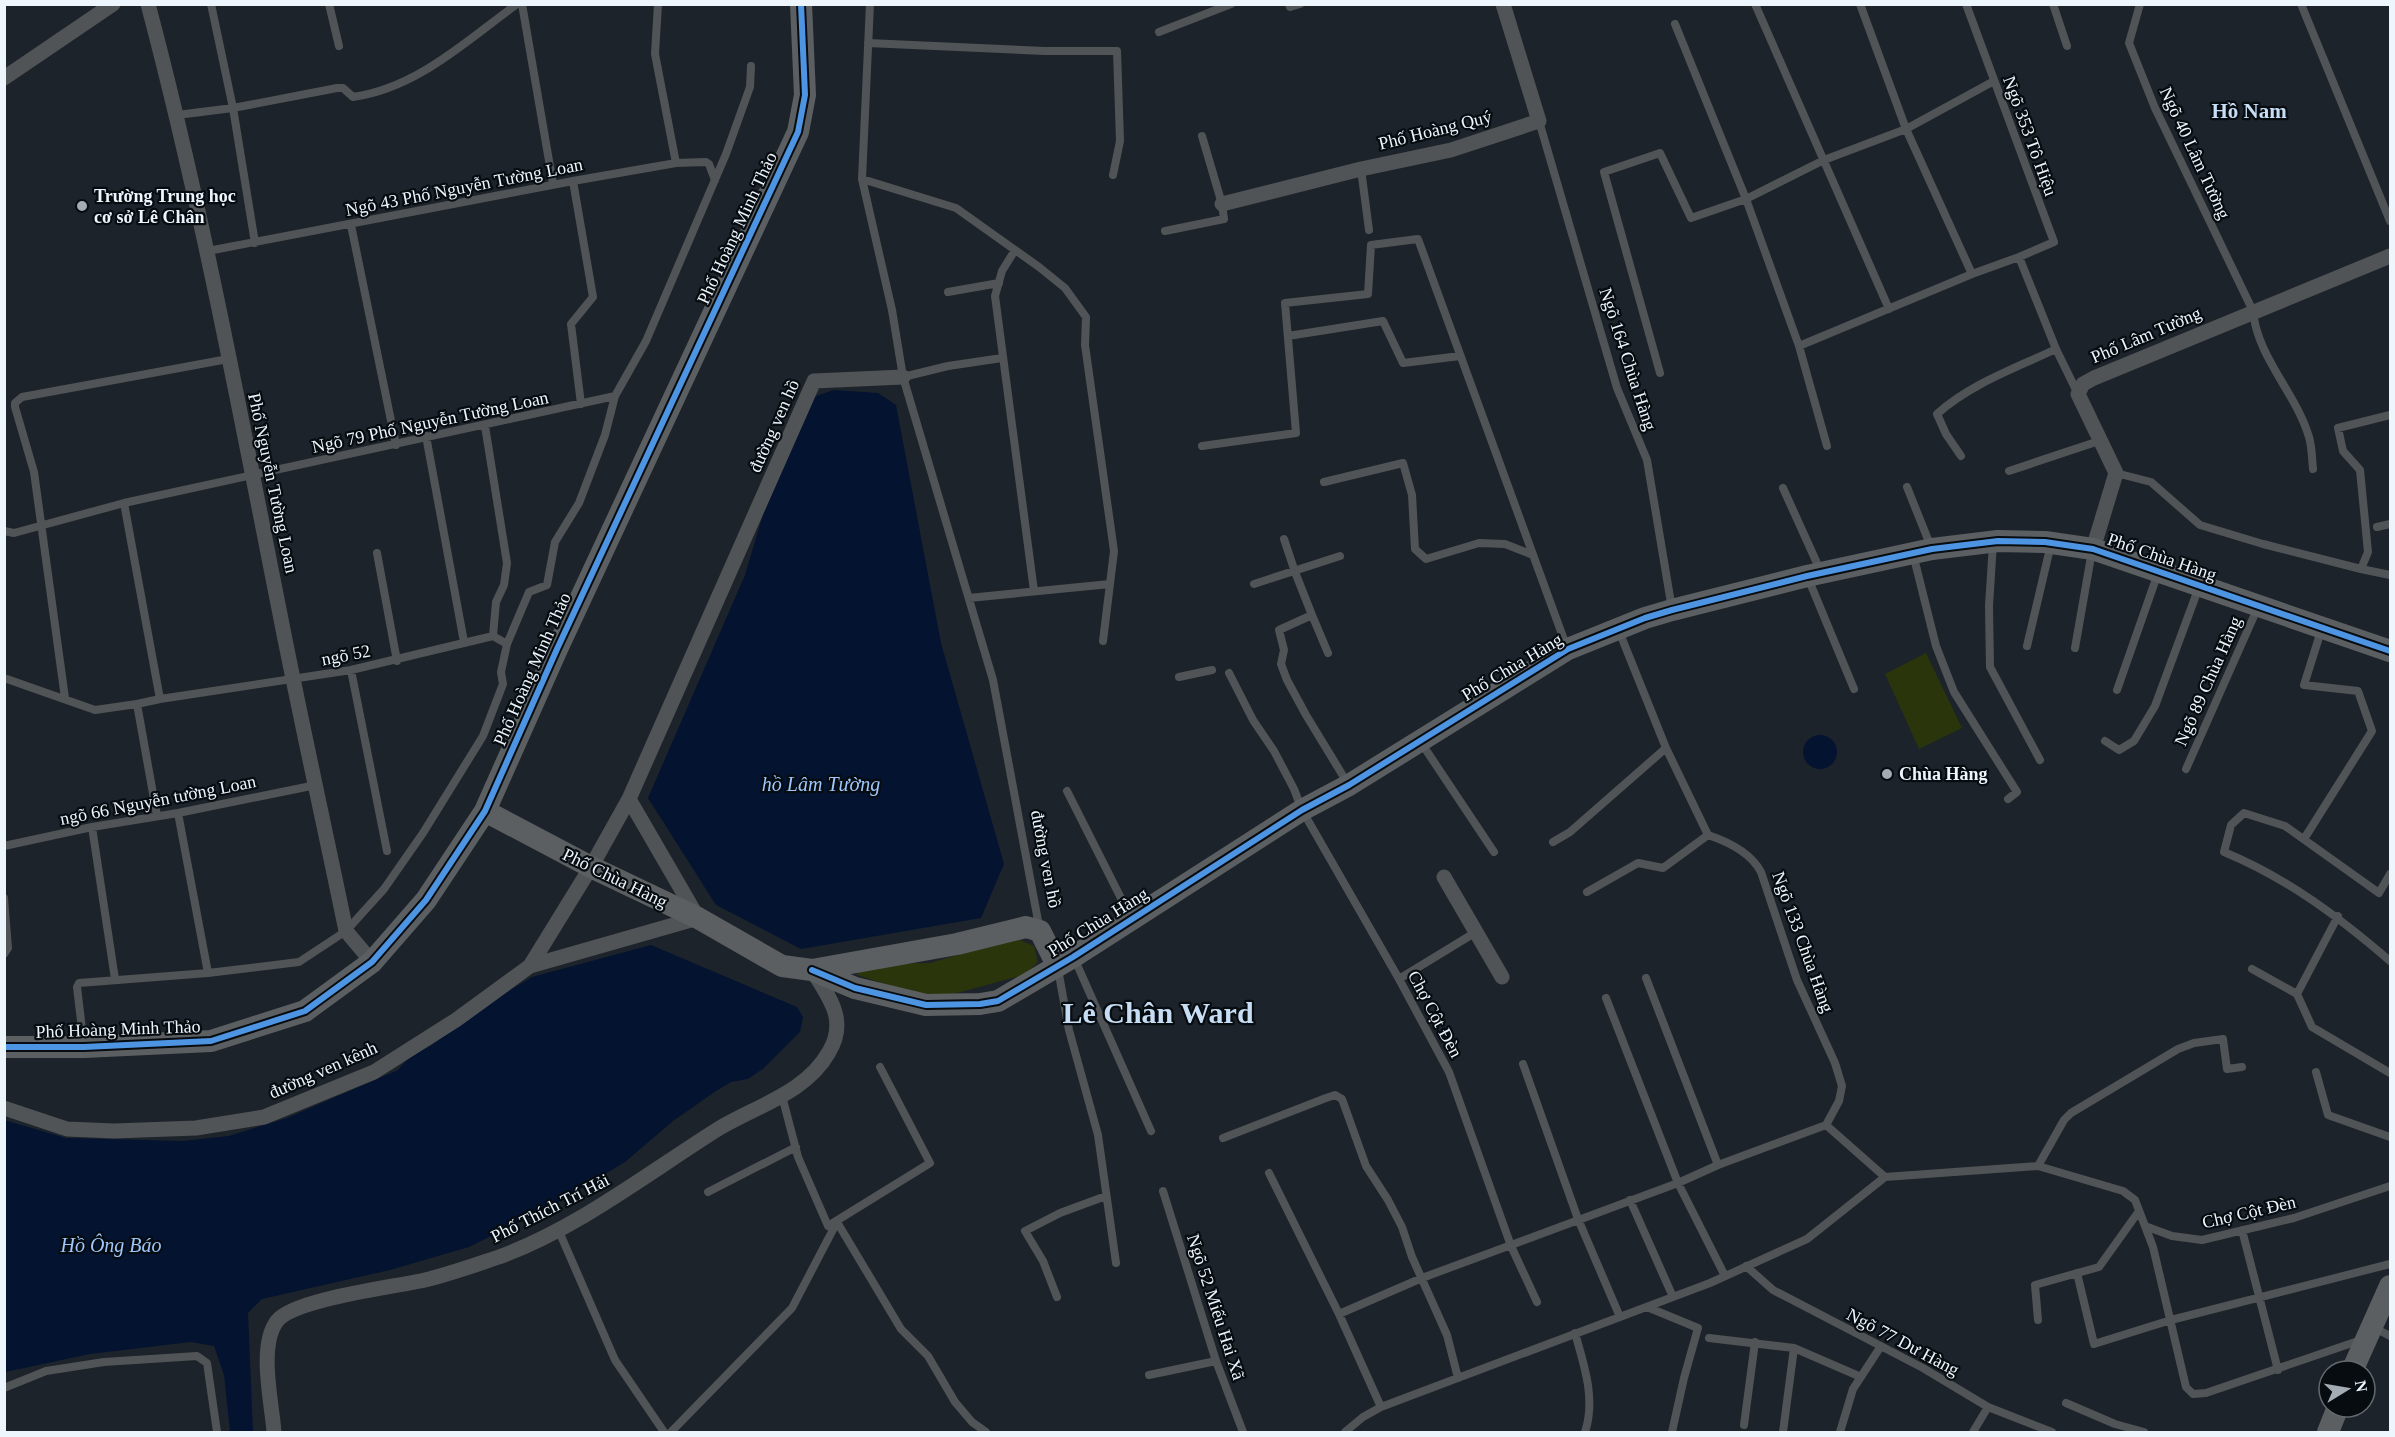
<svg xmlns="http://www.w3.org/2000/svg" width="2395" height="1437" font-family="'Times New Roman',serif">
  <rect width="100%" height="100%" fill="#1d232a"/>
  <path fill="#2a350c" d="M1926,653L1962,728L1919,749L1885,674Z
    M1015,938L1034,946L1038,962L1024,975L942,997L907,991L857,975L862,964L930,963Z"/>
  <path fill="#031330" d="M834,390L878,393L896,405L941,643L1004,864L981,918L801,949L716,905L648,798L745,575L773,481L813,397Z
    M1803 752a17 17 0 1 1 34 0a17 17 0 1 1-34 0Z
    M651,945L797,1007L803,1017L800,1032L764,1068L748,1079L731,1082L716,1091L673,1121L625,1162L552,1206L469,1247L390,1270L262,1299L248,1313L253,1432H230L224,1375L214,1346L191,1342L90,1354L5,1372L4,1120L66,1138L182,1141L229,1136L287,1118L398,1070L409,1057L432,1045L486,1005L532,977Z"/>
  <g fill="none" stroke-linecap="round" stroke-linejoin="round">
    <path stroke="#515456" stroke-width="8" d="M211,4L233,108L255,243
      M329,4L339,46
      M522,4L553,184
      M658,4L655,54L676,163
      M870,4L862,179L892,310L903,377L993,680L1039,926
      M1289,4L1290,7L1300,4
      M1755,4L1889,309
      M1966,4L2054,242L2019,257
      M2053,4L2067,46
      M2140,4L2129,43L2155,108L2253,311C2257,357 2296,393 2309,437C2312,447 2312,459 2313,469
      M2301,4L2390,221
      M1675,24L1746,199L1824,160L1906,129L1994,81
      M1159,32L1231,4
      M868,43L1045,51H1117L1120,141L1113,175
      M177,115L233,108L337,88H343L353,97C417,88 466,41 517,4
      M1539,121L1617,388L1647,460L1672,609
      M1361,169L1369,230
      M862,179L956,208L1039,267L1065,288L1086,317L1085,345L1114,551L1103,641
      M573,181L593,297L571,324L581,404
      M351,225L396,445
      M1165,231L1224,219L1222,204L1202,136
      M1015,250L1002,271L995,296L1034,591
      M208,251L573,181L676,163L706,162L709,164L715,180
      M1972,274L2019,257L2056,349L2078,394
      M948,292L999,283
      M1288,336L1383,321L1403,363L1460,356
      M1799,346L1827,446
      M1660,373L1604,172L1660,153L1691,218L1746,199L1799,346L1972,274L1906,129L1860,4
      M903,377L948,366L1002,358
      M485,426L507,563L504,585L496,602L493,636
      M426,436L464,642
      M1202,446L1296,433L1285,303L1368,294L1371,245L1418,239L1567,648
      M1961,456L1946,434L1937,414C1970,384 2016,368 2056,349
      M2009,471L2102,440
      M2116,473L2151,482L2200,525L2263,544L2361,569L2390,575
      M1324,482L1403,463L1412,495L1415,549L1426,559L1479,543L1505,544L1533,555
      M1907,487L1931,547
      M1783,488L1821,572
      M124,503L160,699
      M2377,527L2390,524
      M4,531L14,533L124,503L615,396
      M1284,539L1295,572L1312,615L1279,630L1284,650L1281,664L1287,680L1306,715L1348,784
      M1993,543L1989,606L1990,667L2040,760
      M377,553L397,661
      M1913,554L1936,646L1954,692L2017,792L2008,799
      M2361,569L2368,552L2360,470L2343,451L2338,428L2390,415
      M1808,578L1854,689
      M1254,584L1340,556
      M969,598L1110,584
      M1312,615L1328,653
      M1619,631L1666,748L1708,835C1729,842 1751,853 1761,872L1797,980L1835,1063L1842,1086L1839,1101L1826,1125
      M2027,646L2051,544
      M2075,648L2092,551
      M351,670L387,851
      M1229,673L1253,720L1274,751L1294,789L1302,810L1399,979L1449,1072L1511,1246L1537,1302
      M1179,677L1212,670
      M4,678L95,710L137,704
      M2117,690L2158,573
      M65,698L34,472L15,407V403L22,397L228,359
      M2105,741L2119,750L2134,741L2155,706L2199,587
      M1422,744L1494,852
      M2186,769L2258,607
      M1067,791L1131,918
      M178,813L208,973
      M157,816L137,704L160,699L351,670L493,636L507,644
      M92,827L115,979
      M2304,839L2372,731L2358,691L2304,685L2321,631
      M1553,842L1570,832L1666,748
      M4,846L92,827L178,813L316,785
      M2390,874L2379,893L2285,826L2244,813L2231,825L2224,852C2287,878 2339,917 2390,961
      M1587,892L1638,863L1663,868L1708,835
      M4,898L8,948L4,954
      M1075,960L1151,1131
      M1058,969L1069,1030L1098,1135L1116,1263
      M2252,969L2297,994L2312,1027L2390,1073
      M1646,978L1718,1165
      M1399,979L1476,932
      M2297,994L2338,916
      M1606,998L1678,1183L1725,1276
      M84,1046L77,987L79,983L208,973L299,962L346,931L384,889L423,833L483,736L503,684L501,672L507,644L529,592L547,585L555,542L579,503L605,435L615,396L646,341L726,154L750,87L751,66
      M1523,1064L1578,1219L1620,1317
      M2316,1072L2328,1115L2390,1137
      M782,1096L798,1157L828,1226L930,1163L880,1067
      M1223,1138L1326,1098L1335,1095L1342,1099L1366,1166L1388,1200L1402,1227L1412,1257L1447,1335L1458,1378
      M2038,1166L2064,1120L2071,1113L2178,1049L2194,1043L2223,1039L2227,1069L2242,1067
      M1269,1173L1339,1314L1381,1407L1710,1283L1807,1239L1885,1177L2038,1166L2123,1191L2135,1200L2145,1226L2172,1236L2202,1240L2294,1218L2390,1186
      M1163,1191L1216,1361L1243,1432
      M708,1192L796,1147
      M1630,1200L1673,1297
      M837,1222L901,1329L928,1356L955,1402L972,1422L986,1432
      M2145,1226L2153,1247L2186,1387L2193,1394L2206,1393L2361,1340
      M558,1229L615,1360L664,1432
      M2242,1230L2278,1370
      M1746,1266L1773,1290L1923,1368L1988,1407L2052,1432
      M2077,1273L2094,1344L2171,1320L2390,1264
      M1057,1297L1043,1261L1025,1231L1060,1213L1106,1196
      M1647,1307L1698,1328L1684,1378L1672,1432
      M1339,1314L1422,1278L1678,1183L1718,1165L1826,1125L1885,1177
      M2038,1320L2035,1285L2099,1267L2139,1211
      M2373,1327L2390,1336
      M1575,1333C1584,1365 1596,1399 1585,1432
      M1709,1338L1794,1348L1861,1377
      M1149,1375L1216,1361
      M4,1388L46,1371L104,1362L197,1356L207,1363L217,1432
      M2066,1403L2115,1424L2144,1432
      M1744,1425L1755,1342
      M671,1432L792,1308L837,1222
      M1345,1432L1363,1417L1381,1407
      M1783,1432L1794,1348
      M1840,1432L1853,1389L1881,1346
      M1973,1432L1988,1407"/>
    <path stroke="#515456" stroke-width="15" d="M148,4C201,204 239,407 279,609C300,717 324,824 346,931L372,962
      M4,78L113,4
      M1222,204L1361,169L1451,150L1539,121L1503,4
      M2093,549L2116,473L2078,394L2083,384L2094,378L2390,256
      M1444,877L1502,977
      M530,966L591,867L629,799
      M4,1108L67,1129L114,1131L196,1128L264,1117L374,1072L456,1020L530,966L698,918L629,799L814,381L903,377
      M274,1432C272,1403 258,1346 277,1321C294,1299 395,1287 425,1280C450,1274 475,1265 499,1257C578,1228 648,1173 718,1129C756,1106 806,1093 829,1052C848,1020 829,997 812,970"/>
    <path stroke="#5b5f61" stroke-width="22" d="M485,811L591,867L698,918L782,966L812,970L957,944L1026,927L1040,931L1057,965
      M812,970L855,988L926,1005L980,1004L998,1001L1073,957L1302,810L1349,785L1568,649L1645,618L1672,610L1807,576L1932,549L1998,541L2045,542L2093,549L2390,651
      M4,1047H84L211,1041L305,1011L372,962L426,900L485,811L557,649L798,132L805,95L801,4
      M2352,1371L2390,1286
      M2328,1432L2338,1407"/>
    <g stroke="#070c11" stroke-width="10">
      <path id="cycleway" d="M812,970L855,988L926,1005L980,1004L998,1001L1073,957L1302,810L1349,785L1568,649L1645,618L1672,610L1807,576L1932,549L1998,541L2045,542L2093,549L2390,651
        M4,1047H84L211,1041L305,1011L372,962L426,900L485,811L557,649L798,132L805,95L801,4"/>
    </g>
    <use href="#cycleway" stroke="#4d94e3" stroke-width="6"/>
  </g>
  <g fill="#a4acb3" stroke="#070c11" stroke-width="2">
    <circle cx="82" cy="206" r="6"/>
    <circle cx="1887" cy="774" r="6"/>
  </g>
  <g text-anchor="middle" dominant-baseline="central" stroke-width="4.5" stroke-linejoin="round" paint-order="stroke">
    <g font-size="18" fill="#edf5fd" stroke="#070c11">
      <text transform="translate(1435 130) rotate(-14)">Phố Hoàng Quý</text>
      <text transform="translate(2030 136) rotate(70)">Ngõ 353 Tô Hiệu</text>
      <text transform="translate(2195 153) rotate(65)">Ngõ 40 Lâm Tường</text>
      <text transform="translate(464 187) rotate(-11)">Ngõ 43 Phố Nguyễn Tường Loan</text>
      <text transform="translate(737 228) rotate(-65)">Phố Hoàng Minh Thảo</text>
      <text transform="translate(2146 335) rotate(-23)">Phố Lâm Tường</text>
      <text transform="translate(1628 359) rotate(72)">Ngõ 164 Chùa Hàng</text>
      <text transform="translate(430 422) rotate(-12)">Ngõ 79 Phố Nguyễn Tường Loan</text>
      <text transform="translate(774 426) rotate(-66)">đường ven hồ</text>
      <text transform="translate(273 483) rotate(78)">Phố Nguyễn Tường Loan</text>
      <text transform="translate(2162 557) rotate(19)">Phố Chùa Hàng</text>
      <text transform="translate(346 655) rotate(-11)">ngõ 52</text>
      <text transform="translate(1512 667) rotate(-31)">Phố Chùa Hàng</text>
      <text transform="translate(532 669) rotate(-66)">Phố Hoàng Minh Thảo</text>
      <text transform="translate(2208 681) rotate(-66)">Ngõ 89 Chùa Hàng</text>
      <text transform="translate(158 800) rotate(-11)">ngõ 66 Nguyễn tường Loan</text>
      <text transform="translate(1046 859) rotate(79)">đường ven hồ</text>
      <text transform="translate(615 878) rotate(26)">Phố Chùa Hàng</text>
      <text transform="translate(1098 922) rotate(-32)">Phố Chùa Hàng</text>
      <text transform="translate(1803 942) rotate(70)">Ngõ 133 Chùa Hàng</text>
      <text transform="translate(1435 1014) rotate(62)">Chợ Cột Đèn</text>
      <text transform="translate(118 1029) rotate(-2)">Phố Hoàng Minh Thảo</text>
      <text transform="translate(323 1070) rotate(-24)">đường ven kênh</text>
      <text transform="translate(550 1208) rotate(-27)">Phố Thích Trí Hải</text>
      <text transform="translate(2249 1212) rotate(-13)">Chợ Cột Đèn</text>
      <text transform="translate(1216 1307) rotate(72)">Ngõ 52 Miếu Hai Xã</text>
      <text transform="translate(1903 1342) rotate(28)">Ngõ 77 Dư Hàng</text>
    </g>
    <g font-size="18" font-weight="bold" fill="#edf5fd" stroke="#070c11" text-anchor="start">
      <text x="94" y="196">Trường Trung học<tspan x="94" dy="21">cơ sở Lê Chân</tspan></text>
      <text x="1899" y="774">Chùa Hàng</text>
    </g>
    <g font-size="20" font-style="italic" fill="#9dc7fd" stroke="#070c11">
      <text x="821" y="784">hồ Lâm Tường</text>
      <text x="111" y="1245">Hồ Ông Báo</text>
    </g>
    <g font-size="21" font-weight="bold" fill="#c6ddf4" stroke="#070c11">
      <text x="2249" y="111">Hồ Nam</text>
    </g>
    <g font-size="30" font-weight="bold" fill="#c6ddf4" stroke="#070c11">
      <text x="1158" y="1012">Lê Chân Ward</text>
    </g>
  </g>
  <rect width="2395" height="1437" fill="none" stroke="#edf5fd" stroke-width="12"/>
  <g transform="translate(2347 1389) rotate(79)"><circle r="28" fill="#070c11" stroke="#63696f" stroke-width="1.5"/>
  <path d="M0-4.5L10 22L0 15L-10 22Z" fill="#a4acb3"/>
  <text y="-9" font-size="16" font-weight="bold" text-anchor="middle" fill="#edf5fd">N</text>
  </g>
</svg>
